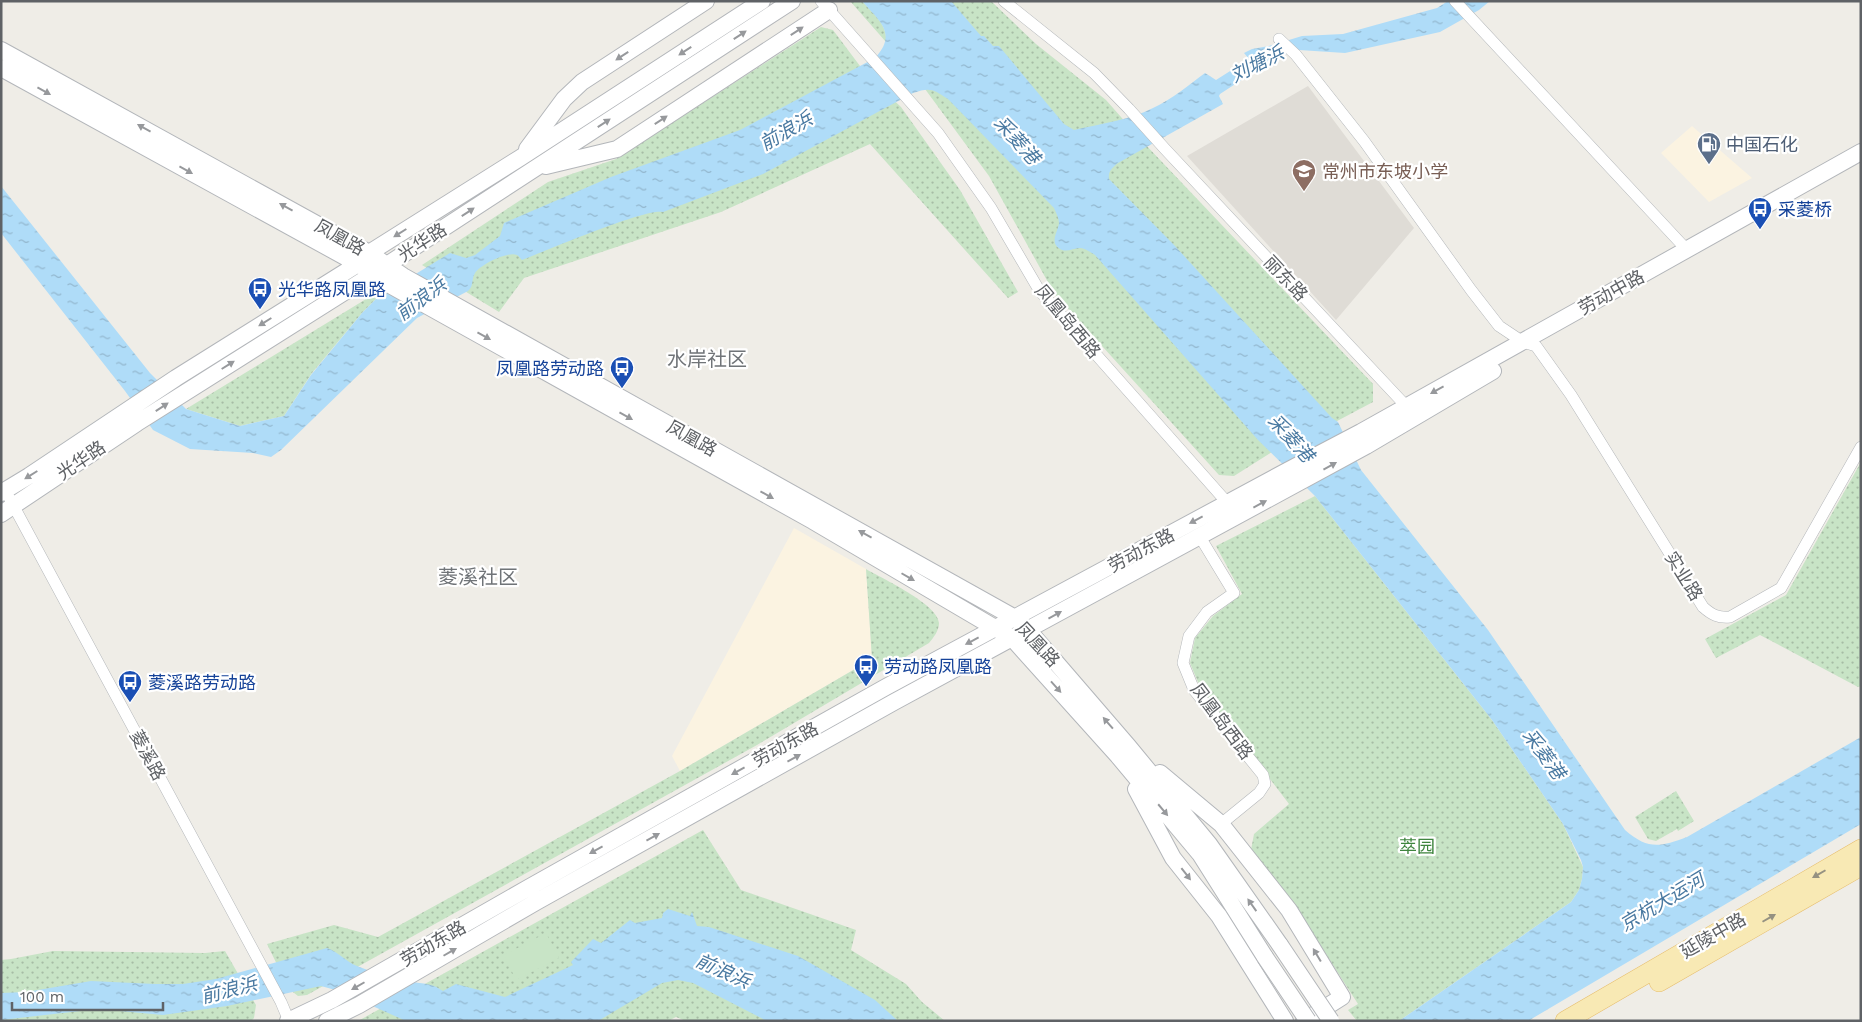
<svg xmlns="http://www.w3.org/2000/svg" width="1862" height="1022" font-family="'Work Sans','Noto Sans SC',sans-serif">
  <defs>
    <pattern id="park-dots" width="8" height="8" patternUnits="userSpaceOnUse" patternTransform="scale(1.25)"><rect width="8" height="8" fill="#c8e4c6"/><path d="M2 2h.1M6 6h.1" fill="none" stroke="#a6bca5" stroke-width="1.8" stroke-linecap="round"/></pattern>
    <pattern id="water-ripples" width="26" height="14" patternUnits="userSpaceOnUse" patternTransform="scale(1.25)"><rect width="26" height="14" fill="#afdcf8"/><path d="M2 4q2-2 4 0t4 0M15 11q2-2 4 0t4 0" fill="none" stroke="#92b6cd"/></pattern>
  </defs>
  <rect width="100%" height="100%" fill="#efede7"/>
  <path fill="#fbf3e1" d="M1692,126L1752,178L1709,202L1661,153Z
    M794,528L866,569L872,659L680,771L672,756Z"/>
  <path fill="#dfdcd6" d="M1308,86L1414,228L1336,320L1187,156Z"/>
  <path fill="url(#park-dots)" d="M850,1H862C873,13 888,25 886,42Z
    M933,1H991L1036,44L1106,100L1143,142L1373,384V402L1322,429Z
    M821,27L833,30L866,74L901,107L960,190L1018,292L1008,298L870,144L721,212L524,278L499,312L422,265L548,182L616,159Z
    M936,77L1280,447L1234,476L1219,475L1054,293L989,176L925,89Z
    M371,296L378,297L362,313L312,373L284,416L240,426L186,409Z
    M1861,462V686L1858,687L1760,635L1716,658L1705,639L1786,595Z
    M1315,496L1492,720L1563,824L1583,867L1582,879L1579,890L1571,902L1399,1021H1357L1348,1010L1358,1004L1298,911L1251,850L1254,834L1289,804L1200,687L1190,663L1195,638L1213,616L1242,594L1216,546Z
    M866,569C881,578 938,604 939,623C939,631 933,638 929,643L757,745L307,995L298,996L289,989L267,944L334,925L378,937L680,771L872,659Z
    M1676,791L1694,821L1678,831L1677,829L1656,841L1648,839L1635,817Z
    M703,830L741,890L856,930L851,950L906,984L922,1002L945,1021H686L676,1017L668,1021H358Z
    M53,951L205,953L225,951L256,1005L254,1018L251,1021H1V960L11,959Z"/>
  <path fill="#c8e4c6" d="M546,933L559,958L516,980L504,955Z"/>
  <path fill="url(#water-ripples)" d="M862,1H951L981,36H984L993,46H999L1064,124L1074,130C1100,124 1129,120 1153,108C1172,99 1189,85 1205,73L1216,80L1249,59L1244,53L1252,49L1269,46L1302,36L1343,34L1437,8L1448,1H1490L1479,10L1440,32L1345,53L1299,50L1275,58L1220,94L1219,96L1223,104L1118,163C1112,168 1108,171 1109,179L1175,246L1332,418L1338,422L1361,470L1488,630L1625,830C1648,850 1660,847 1687,837L1861,737V824L1528,1021H1399L1571,902L1579,890L1582,879L1583,867L1581,860L1563,824L1492,720L1315,496L1258,440L1095,255C1090,252 1085,248 1080,248C1073,248 1067,253 1060,249C1049,242 1058,232 1059,223C1059,218 1056,213 1054,208L948,99C933,89 930,87 913,93L763,174L663,212C645,208 546,251 522,260C521,259 518,255 517,255C507,251 480,265 475,273C471,280 474,286 468,291L417,318L281,450L271,457L253,453L190,449L153,430L125,391L1,233V186L150,373L186,409L240,426L284,416L311,375L362,313L378,297L450,253L466,258L475,255L500,236L504,223L611,177L740,130L875,58C898,33 879,21 862,1Z
    M668,909L690,916L692,912L697,926L709,927L798,956L875,1000L898,1021H767L693,983L678,980L662,983L598,1021H406L339,991L321,986L227,1006L163,1015L98,1009L1,1020V993L26,992L91,981L155,984H183L216,979L327,948C339,952 346,962 357,966C374,973 392,978 410,981C425,985 430,982 443,991L456,984L505,997L573,965L571,962L593,939L601,943L630,920L635,923L662,918L663,913Z"/>
  <g fill="none" stroke-linecap="round" stroke-linejoin="round">
    <g stroke="#b4b7ba" stroke-width="12">
      <path id="street" d="M821,1L938,133L991,208L1039,290L1231,507
        M1004,1L1094,73L1129,109L1165,149L1407,407
        M1455,1L1687,250
        M1279,39L1296,55L1364,141L1471,290L1499,326L1523,342L1536,346L1571,395L1703,607C1712,615 1718,618 1730,617L1781,588L1861,447
        M5,490L281,1002L289,1021
        M1200,537L1234,593L1207,612L1189,636L1183,663L1194,690L1263,775L1265,784L1259,793L1221,824"/>
    </g>
    <g stroke="#b3b6ba" stroke-width="18">
      <path id="secondary" d="M1,50L369,253L403,276L1015,618L1028,630L1128,746L1209,844L1280,945
        M1,68L358,264L388,284L813,521L1012,638L1118,756L1200,854L1265,957
        M527,149L564,99L582,82L706,1
        M546,166L617,149L829,10
        M1,493L29,476L176,378L358,264L369,253L520,158L762,1
        M1,514L137,423L373,274L792,1
        M1160,773L1221,824L1289,910L1342,997L1304,1021
        M1136,789L1173,858L1219,916L1285,1021
        M288,1021L332,1000L528,888L886,687L1285,472L1361,432L1861,152
        M327,1021L359,1005L536,902L894,702L1366,446L1493,371"/>
    </g>
    <g stroke="#e6bc6a" stroke-width="20">
      <path id="primary" d="M1659,982L1861,866
        M1565,1021L1861,849"/>
    </g>
    <use href="#street" stroke="#fff" stroke-width="11"/>
    <use href="#secondary" stroke="#fff" stroke-width="16"/>
    <use href="#primary" stroke="#f8e9b4" stroke-width="19"/>
    <g stroke="#b3b6ba" stroke-width="18" stroke-linecap="butt">
      <path id="secondary-bridge" d="M1280,945L1331,1021
        M1265,957L1308,1021"/>
    </g>
    <use href="#secondary-bridge" stroke="#fff" stroke-width="16"/>
  </g>
  <defs><path id="oneway-solid" d="M-6-.8H1V-3.2L6.5 0L1 3.2V.8H-6Z" transform="scale(1.25)"/></defs>
  <g fill="#97999c">
    <use href="#oneway-solid" transform="translate(797 31) rotate(-33)"/>
    <use href="#oneway-solid" transform="translate(740 35) rotate(-33)"/>
    <use href="#oneway-solid" transform="translate(685 51) rotate(147)"/>
    <use href="#oneway-solid" transform="translate(622 56) rotate(147)"/>
    <use href="#oneway-solid" transform="translate(44 91) rotate(29)"/>
    <use href="#oneway-solid" transform="translate(661 120) rotate(-33)"/>
    <use href="#oneway-solid" transform="translate(604 123) rotate(-33)"/>
    <use href="#oneway-solid" transform="translate(144 128) rotate(-151)"/>
    <use href="#oneway-solid" transform="translate(186 170) rotate(29)"/>
    <use href="#oneway-solid" transform="translate(286 207) rotate(-151)"/>
    <use href="#oneway-solid" transform="translate(468 212) rotate(-33)"/>
    <use href="#oneway-solid" transform="translate(400 233) rotate(148)"/>
    <use href="#oneway-solid" transform="translate(265 322) rotate(148)"/>
    <use href="#oneway-solid" transform="translate(484 336) rotate(29)"/>
    <use href="#oneway-solid" transform="translate(228 365) rotate(-32)"/>
    <use href="#oneway-solid" transform="translate(1437 390) rotate(151)"/>
    <use href="#oneway-solid" transform="translate(162 407) rotate(-33)"/>
    <use href="#oneway-solid" transform="translate(626 416) rotate(29)"/>
    <use href="#oneway-solid" transform="translate(1330 466) rotate(-29)"/>
    <use href="#oneway-solid" transform="translate(31 475) rotate(148)"/>
    <use href="#oneway-solid" transform="translate(767 495) rotate(29)"/>
    <use href="#oneway-solid" transform="translate(1260 504) rotate(-28)"/>
    <use href="#oneway-solid" transform="translate(1196 520) rotate(152)"/>
    <use href="#oneway-solid" transform="translate(865 534) rotate(-151)"/>
    <use href="#oneway-solid" transform="translate(908 577) rotate(30)"/>
    <use href="#oneway-solid" transform="translate(1055 615) rotate(-29)"/>
    <use href="#oneway-solid" transform="translate(972 641) rotate(152)"/>
    <use href="#oneway-solid" transform="translate(1056 687) rotate(48)"/>
    <use href="#oneway-solid" transform="translate(1108 723) rotate(-131)"/>
    <use href="#oneway-solid" transform="translate(794 758) rotate(-29)"/>
    <use href="#oneway-solid" transform="translate(738 771) rotate(151)"/>
    <use href="#oneway-solid" transform="translate(1163 810) rotate(50)"/>
    <use href="#oneway-solid" transform="translate(653 837) rotate(-29)"/>
    <use href="#oneway-solid" transform="translate(596 850) rotate(151)"/>
    <use href="#oneway-solid" transform="translate(1186 874) rotate(52)"/>
    <use href="#oneway-solid" transform="translate(1252 905) rotate(-125)"/>
    <use href="#oneway-solid" transform="translate(450 952) rotate(-30)"/>
    <use href="#oneway-solid" transform="translate(1317 955) rotate(-121)"/>
    <use href="#oneway-solid" transform="translate(358 986) rotate(150)"/>
  </g>
  <g fill="#959181">
    <use href="#oneway-solid" transform="translate(1819 874) rotate(150)"/>
    <use href="#oneway-solid" transform="translate(1769 918) rotate(-30)"/>
  </g>
  <defs>
    <g id="fuel-pin" transform="scale(1.25)"><path d="M0 17L-7.5 6A9.5 9.5 0 1 1 7.5 6Z" fill="#5c6f8a" stroke="#fff"/><path d="M-5.5-6h7V0h2V4h1.3V-2.5L3-4.5l.8-.8L6-3V5H2.5V1h-1V6h-7ZM-4.2-4.7v3.2H.2V-4.7Z" fill="#fff"/></g>
    <g id="school-pin" transform="scale(1.25)"><path d="M0 17L-7.5 6A9.5 9.5 0 1 1 7.5 6Z" fill="#8d6e63" stroke="#fff"/><path d="M0-5L7-2L0 1L-7-2ZM-4 1L0 2.5L4 1V4Q0 6-4 4Z" fill="#fff"/></g>
    <g id="bus-pin" transform="scale(1.25)"><path d="M0 17L-7.5 6A9.5 9.5 0 1 1 7.5 6Z" fill="#1a4fb4" stroke="#fff"/><path d="M-5-6H5V4H4V6H2V4H-2V6H-4V4H-5ZM-3.5-4V0h7V-4ZM-3.5 1.2v1.5H-2V1.2ZM2 1.2v1.5H3.5V1.2Z" fill="#fff"/></g>
  </defs>
  <g fill-rule="evenodd">
    <use href="#fuel-pin" x="1709" y="144"/>
    <use href="#school-pin" x="1304" y="171"/>
    <use href="#bus-pin" x="1760" y="209"/>
    <use href="#bus-pin" x="260" y="289"/>
    <use href="#bus-pin" x="622" y="368"/>
    <use href="#bus-pin" x="866" y="666"/>
    <use href="#bus-pin" x="130" y="682"/>
  </g>
  <g text-anchor="middle" dominant-baseline="central" stroke-width="4.5" stroke-linejoin="round" paint-order="stroke">
    <g font-size="18" fill="#4e5e75" stroke="#fff" text-anchor="start">
      <text x="1726" y="144">中国石化</text>
    </g>
    <g font-size="18" fill="#785e54" stroke="#fff" text-anchor="start">
      <text x="1322" y="171">常州市东坡小学</text>
    </g>
    <g font-size="18" fill="#164399" stroke="#fff" text-anchor="start">
      <text x="1778" y="209">采菱桥</text>
      <text x="278" y="289">光华路凤凰路</text>
      <text x="604" y="368" text-anchor="end">凤凰路劳动路</text>
      <text x="884" y="666">劳动路凤凰路</text>
      <text x="148" y="682">菱溪路劳动路</text>
    </g>
    <g font-size="18" fill="#5f6266" stroke="#fff">
      <text transform="translate(340 237) rotate(29)">凤凰路</text>
      <text transform="translate(422 242) rotate(-33)">光华路</text>
      <text transform="translate(1286 278) rotate(47)">丽东路</text>
      <text transform="translate(1611 292) rotate(-29)">劳动中路</text>
      <text transform="translate(1068 321) rotate(50)">凤凰岛西路</text>
      <text transform="translate(692 438) rotate(29)">凤凰路</text>
      <text transform="translate(81 460) rotate(-34)">光华路</text>
      <text transform="translate(1141 550) rotate(-28)">劳动东路</text>
      <text transform="translate(1684 576) rotate(58)">实业路</text>
      <text transform="translate(1038 644) rotate(47)">凤凰路</text>
      <text transform="translate(1222 721) rotate(53)">凤凰岛西路</text>
      <text transform="translate(785 744) rotate(-29)">劳动东路</text>
      <text transform="translate(148 755) rotate(62)">菱溪路</text>
      <text transform="translate(1713 935) rotate(-30)">延陵中路</text>
      <text transform="translate(433 943) rotate(-30)">劳动东路</text>
    </g>
    <g font-size="18" fill="#3f853e" stroke="#fff">
      <text x="1417" y="846">萃园</text>
    </g>
    <g font-size="19" font-style="italic" fill="#4979a1" stroke="#fff">
      <text transform="translate(1257 64) rotate(-27)">刘塘浜</text>
      <text transform="translate(786 131) rotate(-30)">前浪浜</text>
      <text transform="translate(1017 140) rotate(48)">采菱港</text>
      <text transform="translate(421 299) rotate(-37)">前浪浜</text>
      <text transform="translate(1291 438) rotate(48)">采菱港</text>
      <text transform="translate(1544 754) rotate(54)">采菱港</text>
      <text transform="translate(1662 902) rotate(-31)">京杭大运河</text>
      <text transform="translate(723 971) rotate(24)">前浪浜</text>
      <text transform="translate(229 990) rotate(-14)">前浪浜</text>
    </g>
    <g font-size="20" fill="#707478" stroke="#fff">
      <text x="707" y="359">水岸社区</text>
      <text x="478" y="577">菱溪社区</text>
    </g>
  </g>
  <rect width="1862" height="1022" fill="none" stroke="#5f6266" stroke-width="5"/>
  <path d="M12 1002v8h151v-8" fill="none" stroke="#5f6266" stroke-width="2.5"/>
  <text x="20" y="1002" font-size="15" fill="#5f6266" stroke="#ffffff" stroke-width="4" paint-order="stroke">100 m</text>
</svg>
